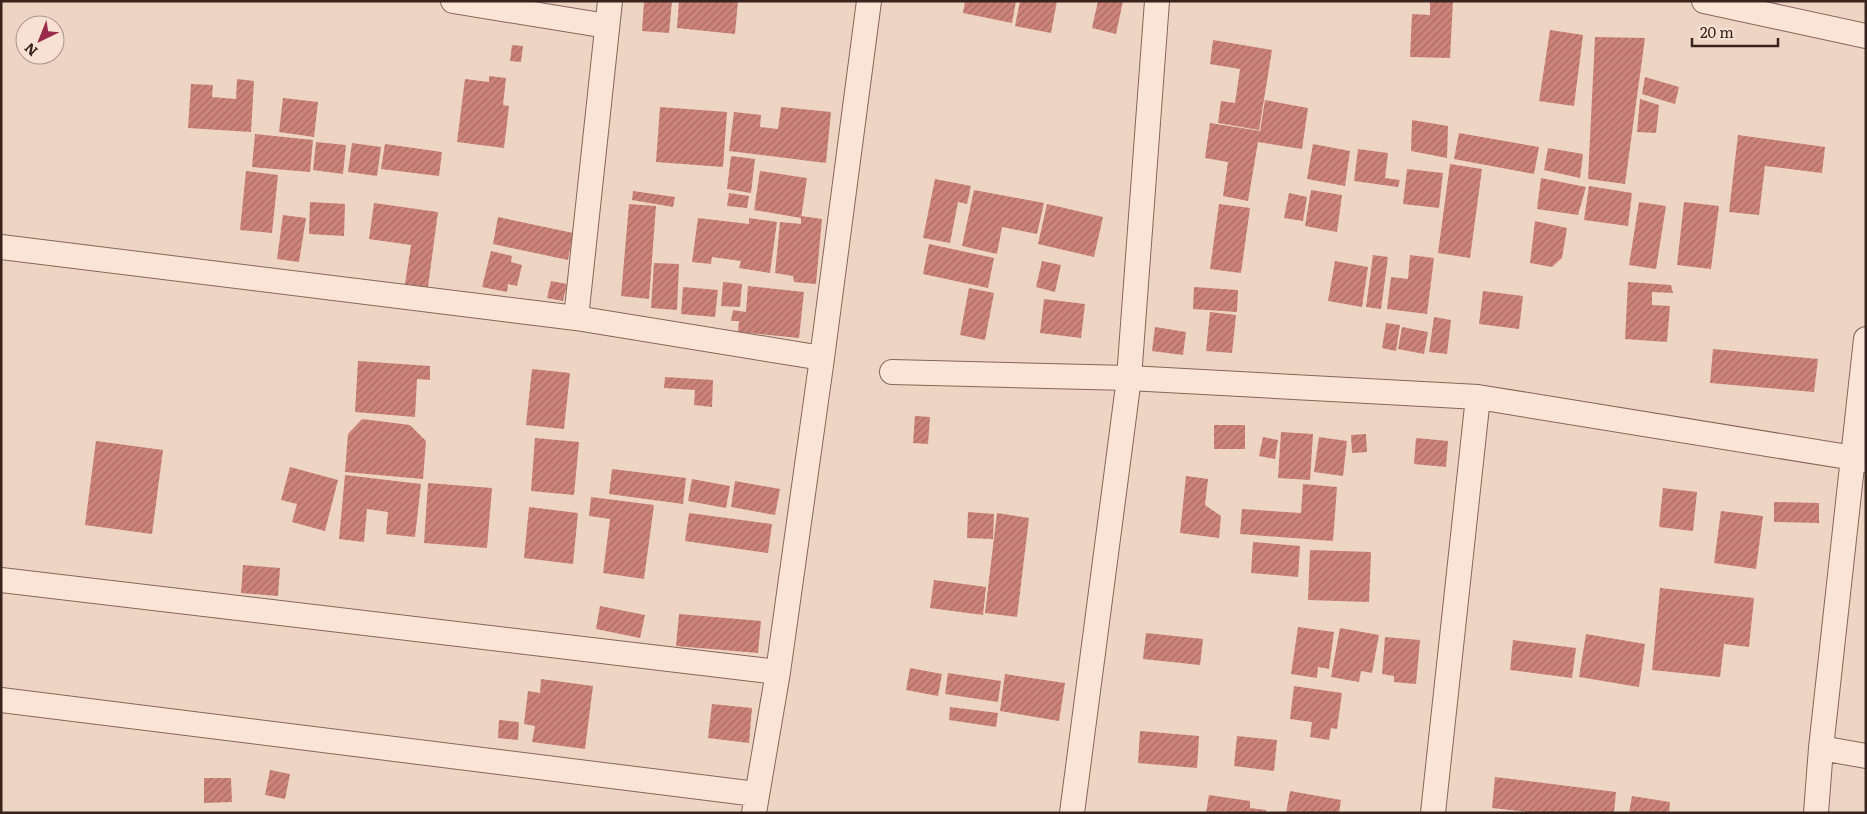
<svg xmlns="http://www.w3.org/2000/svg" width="1867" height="814" font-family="Literata,serif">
  <defs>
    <pattern id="building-hatch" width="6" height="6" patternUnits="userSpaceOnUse" patternTransform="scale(1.25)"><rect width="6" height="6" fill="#cc8379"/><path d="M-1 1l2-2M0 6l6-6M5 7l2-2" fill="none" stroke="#a76b63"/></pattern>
  </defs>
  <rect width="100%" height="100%" fill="#eed5c3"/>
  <path fill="url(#building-hatch)" d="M644,1H672L669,33L642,31Z
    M679,1H738L735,34L677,28Z
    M965,1H1016L1012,23L963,13Z
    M1020,1H1057L1051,33L1015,26Z
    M1098,1H1123L1116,34L1092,28Z
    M1430,1H1453L1450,58L1410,57L1412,14L1430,15Z
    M1550,30L1583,35L1574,106L1539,101Z
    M1595,37L1645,38L1625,184L1588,179Z
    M1213,40L1272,50L1259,130L1218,123L1221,101L1235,103L1240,69L1210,64Z
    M512,45L523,46L521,62L510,61Z
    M489,76L506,78L503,105L509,106L504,148L457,142L465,79L489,82Z
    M1645,77L1679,87L1675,104L1642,94Z
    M237,79L254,81L251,132L188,128L191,84L213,85L212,97L236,99Z
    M283,98L318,102L314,137L279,132Z
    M1640,99L1659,105L1656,133L1637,132Z
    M1265,100L1308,108L1302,149L1258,142L1248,201L1223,196L1228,162L1205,158L1210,123L1260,131Z
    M660,107L727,112L723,167L656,162Z
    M781,107L831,112L826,163L729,151L734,112L761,115L760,127L778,129Z
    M1412,120L1448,126L1447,158L1411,151Z
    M1459,133L1539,147L1534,174L1454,159Z
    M255,134L313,140L310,172L252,167Z
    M1738,135L1825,147L1822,173L1765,166L1759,215L1729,212Z
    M316,142L346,145L343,174L313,170Z
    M352,143L381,147L377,176L348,172Z
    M385,144L442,152L439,176L381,169Z
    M1313,144L1350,151L1345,186L1307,179Z
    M1548,148L1583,154L1580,178L1544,170Z
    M1358,149L1388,153L1385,178L1400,180L1398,187L1354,181Z
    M731,156L755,159L751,193L727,189Z
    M1450,164L1482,169L1470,258L1438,253Z
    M1407,169L1443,173L1439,208L1403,204Z
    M246,171L278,175L272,233L240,230Z
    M760,171L807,178L801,218L754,210Z
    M1541,178L1586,187L1578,215L1537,209Z
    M935,179L971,186L967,204L958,202L950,243L923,238Z
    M1589,186L1632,193L1628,226L1584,220Z
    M974,190L1044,203L1037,234L1002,227L997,254L962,246Z
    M1311,190L1342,195L1337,232L1305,226Z
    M633,191L675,197L673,207L632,200Z
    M729,193L749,196L747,208L727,206Z
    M1289,193L1307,197L1303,221L1284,218Z
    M310,202L345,204L344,236L309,234Z
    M1639,202L1666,206L1656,269L1629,265Z
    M1684,202L1719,206L1711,269L1677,265Z
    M374,203L438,212L428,287L405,284L411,245L369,239Z
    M629,204L656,206L649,299L621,296Z
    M1047,204L1103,217L1094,257L1038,244Z
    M1219,204L1250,208L1241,273L1210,269Z
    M283,215L306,218L299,262L277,259Z
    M801,216L822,219L816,284L794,282L793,276L775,273L780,222L801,224Z
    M498,217L573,233L568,260L493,244Z
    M698,218L749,224V218L777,222L770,273L739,268L741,261L712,257L711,264L692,262Z
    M1535,221L1567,228L1562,258L1552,267L1530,263Z
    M929,244L994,258L988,288L923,274Z
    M491,251L512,256L511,262L522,265L517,286L508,284L507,292L482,287Z
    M1373,255L1388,257L1381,309L1366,307Z
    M1410,255L1434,258L1427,314L1387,309L1391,277L1408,279Z
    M1042,261L1061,265L1055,292L1036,287Z
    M1335,261L1368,267L1362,307L1328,301Z
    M654,263L679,264L677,310L651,308Z
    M551,281L567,284L563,301L547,298Z
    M723,282L742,284L740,307L721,306Z
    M1628,282L1671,285L1673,293L1652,292V305L1670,306L1667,342L1625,339Z
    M748,286L804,292L799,338L738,332L739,321H731L733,310L746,312Z
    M683,287L718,290L715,317L681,314Z
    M1194,287L1238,290L1237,312L1193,309Z
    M969,288L994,293L985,340L960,335Z
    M1483,291L1523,296L1519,329L1479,324Z
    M1044,299L1085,304L1081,338L1040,333Z
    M1210,312L1236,315L1232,353L1206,351Z
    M1434,317L1451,320L1447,354L1429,352Z
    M1386,323L1400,325L1396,351L1382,348Z
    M1155,327L1186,332L1183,355L1152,351Z
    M1402,327L1428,332L1424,354L1398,349Z
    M1713,349L1818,359L1814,392L1710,383Z
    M358,361L430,366V380L417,379L415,417L355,412Z
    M532,369L570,373L564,429L526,425Z
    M665,377L713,380L712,407L694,405L695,390L664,388Z
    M915,416L930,417L928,444L913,443Z
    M362,419L410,425L426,441L423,479L345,472L348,434Z
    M1214,425H1245V449H1214Z
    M1281,432L1313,434L1310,480L1278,478Z
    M1366,434L1367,452L1352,453L1351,435Z
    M1263,437L1278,440L1275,459L1259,456Z
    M1319,437L1347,441L1343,476L1314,472Z
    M535,438L579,442L574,495L531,491Z
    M1416,438L1448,441L1446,467L1414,464Z
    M96,441L163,450L152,534L85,525Z
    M290,467L338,480L325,531L292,522L297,504L281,500Z
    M612,469L686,478L683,504L609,494Z
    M345,475L421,484L415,537L386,534L388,512L367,509L364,542L339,539Z
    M1186,476L1208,479L1205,505L1221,516L1219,538L1180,533Z
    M692,479L730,486L726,508L688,501Z
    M735,481L780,489L775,515L731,507Z
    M428,483L492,488L487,548L424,543Z
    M1303,484L1337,487L1333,541L1240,534L1242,509L1301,513Z
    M1663,488L1697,492L1693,531L1659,527Z
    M591,497L654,505L644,579L603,573L610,519L589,516Z
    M1774,502L1819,503V523L1774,522Z
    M529,507L578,513L573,564L524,558Z
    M1721,511L1763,516L1756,569L1714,563Z
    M968,512L994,514L993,539L967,538Z
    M689,513L772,524L768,553L685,541Z
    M997,513L1029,518L1017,617L985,613Z
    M1253,542L1300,546L1298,577L1251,573Z
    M1310,550L1371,552L1369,602L1308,600Z
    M243,565L280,568L278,596L241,593Z
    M934,580L986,587L983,615L930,608Z
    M1660,588L1754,598L1749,647L1724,644L1720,677L1652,670Z
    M600,606L645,615L640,638L596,629Z
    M679,614L761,621L758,653L676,646Z
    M1298,627L1334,632L1329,669L1318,667L1317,678L1291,674Z
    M1340,628L1379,635L1372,673L1361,671L1359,682L1331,677Z
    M1146,633L1203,639L1200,665L1143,659Z
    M1586,634L1645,644L1639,687L1579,677Z
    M1385,637L1420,640L1416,684L1394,682V676L1382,674Z
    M1513,640L1576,648L1572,678L1510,670Z
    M910,668L942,674L938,696L906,690Z
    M948,673L1001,681L998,702L945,694Z
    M1005,674L1065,683L1059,721L1000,711Z
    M541,679L593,686L585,749L532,742L535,726L524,724L528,691L540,693Z
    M1294,686L1342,693L1337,729L1331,728L1329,740L1310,737L1312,722L1290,719Z
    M712,704L752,708L749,743L708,738Z
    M950,707L998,713L996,727L949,720Z
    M499,720L519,722L518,740L498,738Z
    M1140,731L1199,736L1197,768L1138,763Z
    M1237,736L1277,740L1274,771L1234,766Z
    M270,770L290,774L285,799L265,795Z
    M1495,777L1616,792L1614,813H1536L1492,808Z
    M204,778H231L232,802L204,803Z
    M1290,791L1341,800L1339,813H1286Z
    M1209,795L1250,801V808L1266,810V813H1206Z
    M1632,796L1670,802L1669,813H1629Z"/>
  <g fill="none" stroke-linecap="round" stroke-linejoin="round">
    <g stroke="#88655a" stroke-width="26">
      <path id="minor" d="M453,1L607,26
        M1704,1L1866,36
        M1,247L576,318L822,358
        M576,318L610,1
        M892,372L1129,378L1478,397L1866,460
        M1,580L778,672
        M1,700L756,794
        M1821,748L1866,756
        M754,813L778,672L822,358L869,1
        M1072,813L1129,378L1157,1
        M1433,813L1478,397
        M1816,813L1821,748L1866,339"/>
    </g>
    <use href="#minor" stroke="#f9e4d6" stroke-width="24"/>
  </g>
  <rect width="1867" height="814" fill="none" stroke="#38231e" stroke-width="5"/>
  <g transform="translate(40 40) rotate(223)"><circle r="24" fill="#f6e1d3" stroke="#aa958b"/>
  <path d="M0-4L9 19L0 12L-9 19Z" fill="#982a4b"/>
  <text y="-8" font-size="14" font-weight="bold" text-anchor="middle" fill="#38231e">N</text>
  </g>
  <path d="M1692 38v8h86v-8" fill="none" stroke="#38231e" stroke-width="2.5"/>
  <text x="1700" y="38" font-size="15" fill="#38231e" stroke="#f6e1d3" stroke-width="4" paint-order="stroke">20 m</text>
</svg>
